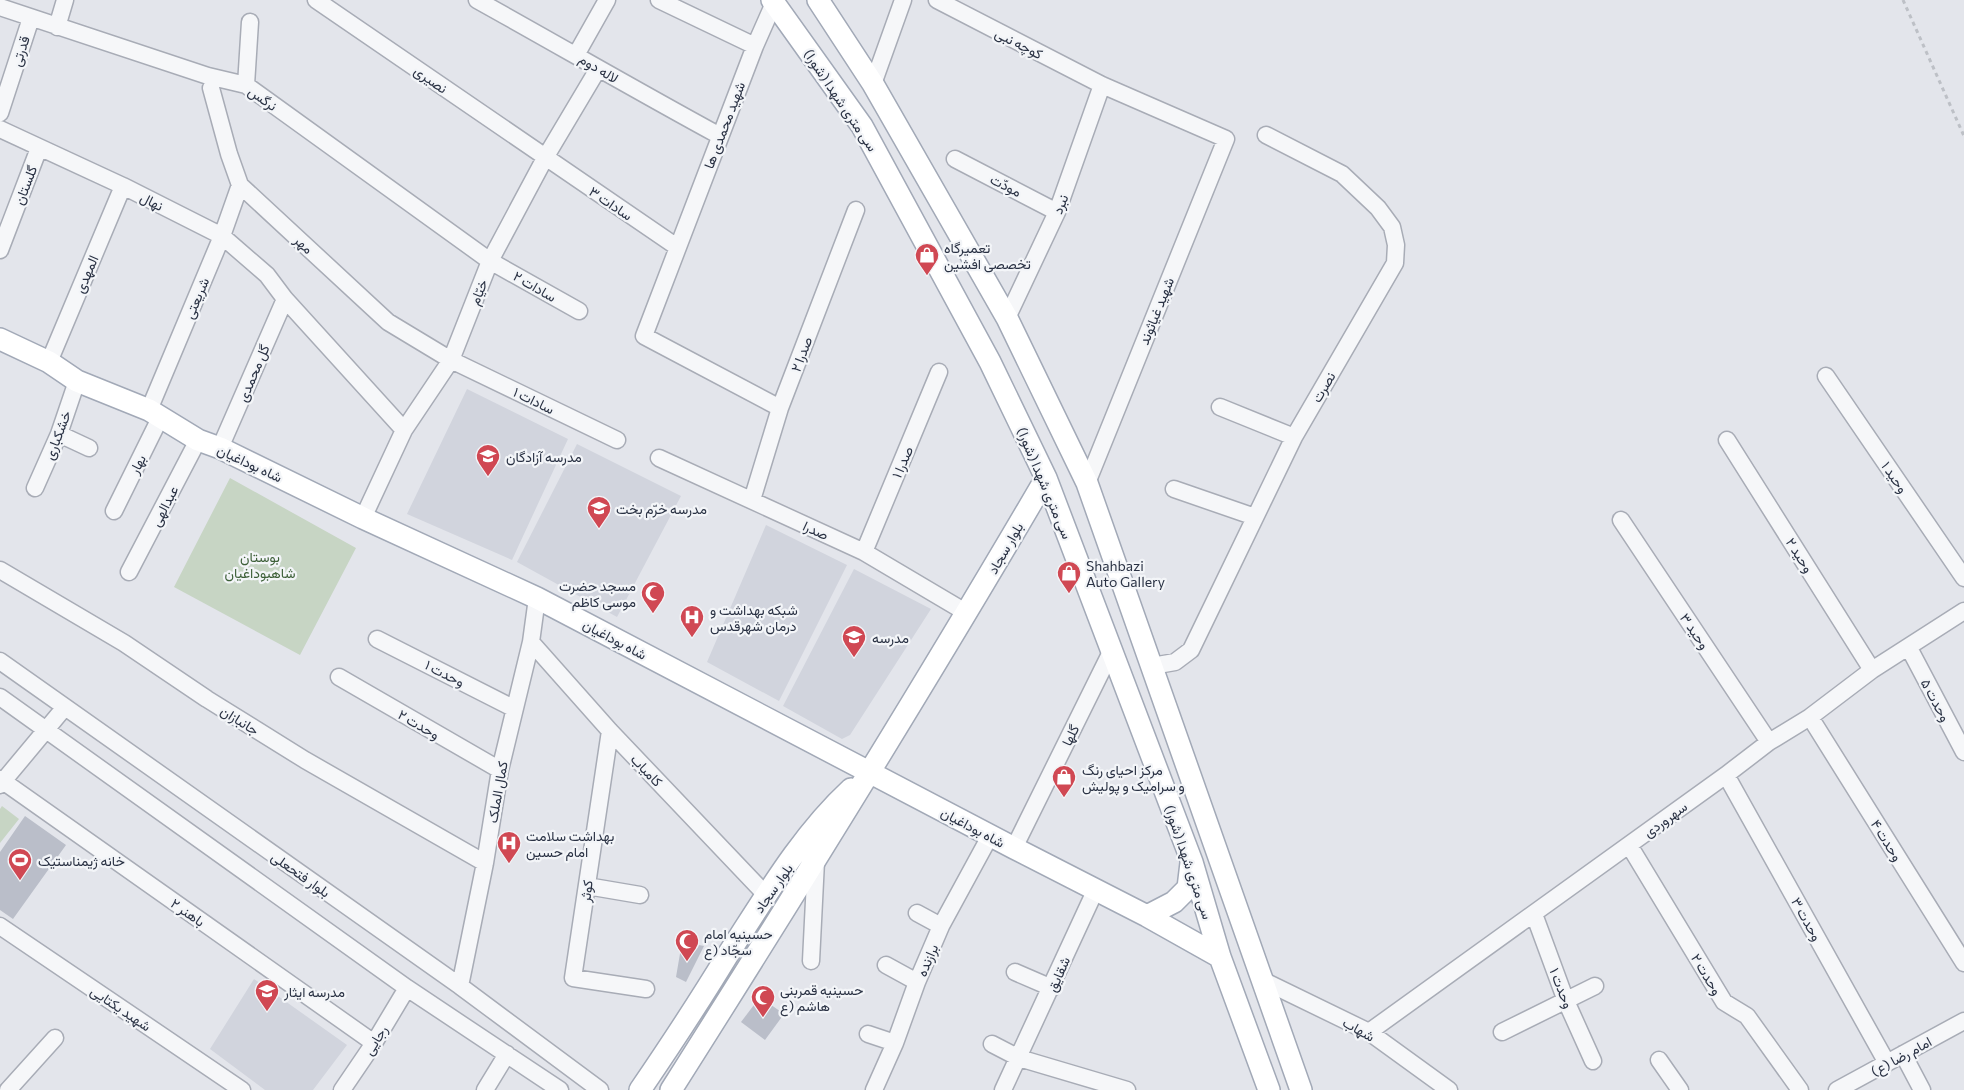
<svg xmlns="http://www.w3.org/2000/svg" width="1964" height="1090" font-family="Commissioner,Vazirmatn,sans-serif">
  <rect width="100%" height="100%" fill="#e3e5eb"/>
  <path fill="#d1d4dd" d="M467,389L568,439L512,560L407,514Z
    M577,444L681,496L617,617L517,562Z
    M766,525L847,565L779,701L707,662Z
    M854,569L931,609L850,735L842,739L783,706Z
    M254,979L347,1045L313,1090H265L210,1049Z"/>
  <path fill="#c7d5c4" d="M230,478L356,548L300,655L174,587Z
    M2,806L19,819L0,843V809Z"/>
  <path fill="#babec9" d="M25,816L66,845L13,919L0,910V852Z
    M682,942L704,946L686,982L676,977Z
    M760,997L784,1014L765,1040L741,1022Z"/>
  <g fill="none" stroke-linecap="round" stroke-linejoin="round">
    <g stroke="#a8acb6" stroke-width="19">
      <path id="minor" d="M316,0L677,247
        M477,0C558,45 639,92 720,136
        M659,0L755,46
        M937,0L1102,85L1226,139L1087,483
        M774,3L755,46L644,336L780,408
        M0,7L208,76L246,85L490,261L579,311
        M57,27L65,0
        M576,55L607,0
        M873,84L903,0
        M246,85L250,22
        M211,88L229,154L240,185L388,322L451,360L617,440
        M0,113L31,18
        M0,129L123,186L222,236L267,275L285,299L404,430
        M955,159L1057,212
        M0,250L39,148
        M1007,318L1057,212L1102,85
        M49,362L123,186
        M1826,376L1964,578
        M1220,407L1294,437
        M149,410L222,236L240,185
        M59,434L89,448
        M1727,440L1872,670
        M220,448L285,299
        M659,458L864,552L967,613
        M35,488L59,434L77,381
        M1174,489L1255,517
        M752,500L780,408L856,210
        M114,511L161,416
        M363,518L404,430L451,360L490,261L545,158L598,69
        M1621,520L1769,742
        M864,552L939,372
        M0,570L124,643L207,699L305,760L485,863
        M129,572L198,440
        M377,639L513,708
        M531,642L610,731L766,895
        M1909,648L1964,752
        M0,661L460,986L600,1090
        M1152,666L1175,662L1191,650L1294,437L1395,263L1396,245L1392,227L1378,208L1342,174L1266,135
        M339,677L500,770
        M0,697L407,988L560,1090
        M1810,717L1964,963
        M610,731L573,978L646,989
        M1726,775L1887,1063
        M0,779L374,1043
        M0,785L65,707
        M1629,845L1724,1002L1747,1016L1800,1090
        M1014,848L1112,650
        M587,886L640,895
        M917,913L941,926
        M1534,914L1566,1001L1593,1061
        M0,926L242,1090
        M811,961L816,861
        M886,965L917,982
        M1015,972L1052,988
        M1262,980L1369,1032L1449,1090
        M460,986L485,863L500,770L531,642L537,598
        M1369,1032L1726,775L1769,742L1810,717L1872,670L1964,611
        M1502,1032L1595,986
        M868,1034L895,1043
        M992,1044L1019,1058L1127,1090
        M1903,1054L1922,1090
        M1659,1060L1680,1090
        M8,1090L55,1038
        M342,1090L374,1043L407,988
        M485,1090L507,1054
        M874,1090L895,1043L917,982L941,926L990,836
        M1003,1090L1096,889
        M1837,1090L1964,1021"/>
    </g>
    <g stroke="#a2a9b7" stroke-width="24">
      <path id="major" d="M772,0L862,126L990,362L1046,478L1192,862L1220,957L1269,1090
        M818,0L873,84L1007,318L1087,483L1301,1090
        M0,339L49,362L77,381L149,410L198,440L220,448L363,518L537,598L1014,848L1147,916L1220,957
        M1147,916L1174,902L1188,888L1191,863
        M640,1090C670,1046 699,1002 727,956C764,899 801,835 851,789
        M671,1090C799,888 925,685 1046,478"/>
    </g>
    <path stroke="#bdc0c6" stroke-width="3" stroke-dasharray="4 4" stroke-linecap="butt" d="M1903,0L1964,136"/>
    <use href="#minor" stroke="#f6f7f9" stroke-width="16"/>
    <use href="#major" stroke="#fff" stroke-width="21"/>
  </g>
  <defs>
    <g id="shop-pin" transform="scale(1.25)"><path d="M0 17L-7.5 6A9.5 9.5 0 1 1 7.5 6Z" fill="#d04853" stroke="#f3f5f8"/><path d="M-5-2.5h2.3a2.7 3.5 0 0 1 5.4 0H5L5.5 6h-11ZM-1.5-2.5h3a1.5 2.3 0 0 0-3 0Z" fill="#fff"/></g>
    <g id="school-pin" transform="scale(1.25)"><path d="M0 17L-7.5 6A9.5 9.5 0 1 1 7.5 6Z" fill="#d04853" stroke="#f3f5f8"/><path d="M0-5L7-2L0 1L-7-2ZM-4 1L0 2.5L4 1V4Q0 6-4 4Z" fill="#fff"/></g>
    <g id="mosque-pin" transform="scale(1.25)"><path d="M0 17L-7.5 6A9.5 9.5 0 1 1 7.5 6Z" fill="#d04853" stroke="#f3f5f8"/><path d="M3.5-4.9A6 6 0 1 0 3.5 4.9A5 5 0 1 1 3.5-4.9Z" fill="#fff"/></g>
    <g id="hospital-pin" transform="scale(1.25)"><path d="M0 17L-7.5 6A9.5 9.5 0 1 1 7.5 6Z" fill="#d04853" stroke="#f3f5f8"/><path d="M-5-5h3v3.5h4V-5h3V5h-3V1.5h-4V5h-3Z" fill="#fff"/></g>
    <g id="stadium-pin" transform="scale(1.25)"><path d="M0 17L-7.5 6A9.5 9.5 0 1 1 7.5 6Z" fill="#d04853" stroke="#f3f5f8"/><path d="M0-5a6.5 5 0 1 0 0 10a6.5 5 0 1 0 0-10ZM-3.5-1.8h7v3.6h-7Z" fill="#fff"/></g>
  </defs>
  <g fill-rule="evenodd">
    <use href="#shop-pin" x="927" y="255"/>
    <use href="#school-pin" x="488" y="456"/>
    <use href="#school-pin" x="599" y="508"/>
    <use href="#shop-pin" x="1069" y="573"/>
    <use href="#mosque-pin" x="653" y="593"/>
    <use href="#hospital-pin" x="692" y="617"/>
    <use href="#school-pin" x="854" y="637"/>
    <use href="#shop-pin" x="1064" y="777"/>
    <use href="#hospital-pin" x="509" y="843"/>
    <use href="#stadium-pin" x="20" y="860"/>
    <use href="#mosque-pin" x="687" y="941"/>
    <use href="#school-pin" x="267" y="991"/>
    <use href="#mosque-pin" x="763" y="997"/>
  </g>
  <g text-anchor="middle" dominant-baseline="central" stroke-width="4.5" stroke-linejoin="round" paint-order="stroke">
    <g font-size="14" fill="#2a3244" stroke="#f3f5f8">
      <text transform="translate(1019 43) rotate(27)">کوچه نبی</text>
      <text transform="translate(20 51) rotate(-72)">قدرتی</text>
      <text transform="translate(599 68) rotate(31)">لاله دوم</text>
      <text transform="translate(431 79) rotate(35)">نصیری</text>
      <text transform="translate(263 98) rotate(35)">نرگس</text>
      <text transform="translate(841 100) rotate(56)">سی متری شهدا (شورا)</text>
      <text transform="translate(724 125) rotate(-69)">شهید محمدی ها</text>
      <text transform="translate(25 185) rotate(-69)">گلستان</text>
      <text transform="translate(1006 185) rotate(27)">مودّت</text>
      <text transform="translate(152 201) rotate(27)">نهال</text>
      <text transform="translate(611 203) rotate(34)">سادات ۳</text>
      <text transform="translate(1060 204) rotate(-69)">نبرد</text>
      <text transform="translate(304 244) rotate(43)">مهر</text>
      <text transform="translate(86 274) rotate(-67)">المهدی</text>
      <text transform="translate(535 286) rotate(30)">سادات ۲</text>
      <text transform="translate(478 292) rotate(-68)">خیّام</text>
      <text transform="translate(196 298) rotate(-67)">شریعتی</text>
      <text transform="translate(1156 311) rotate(-68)">شهید غیاثوند</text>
      <text transform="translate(801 354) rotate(-69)">صدرا ۲</text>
      <text transform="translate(253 373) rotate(-67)">گل محمدی</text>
      <text transform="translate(1323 387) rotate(-60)">نصرت</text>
      <text transform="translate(534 400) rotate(26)">سادات ۱</text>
      <text transform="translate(57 435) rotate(-69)">خشکباری</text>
      <text transform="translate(902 462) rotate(-67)">صدرا ۱</text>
      <text transform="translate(250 463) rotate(25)">شاه بوداغیان</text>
      <text transform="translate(137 464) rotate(-63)">بهار</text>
      <text transform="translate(1895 477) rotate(56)">وحید ۱</text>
      <text transform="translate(1045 483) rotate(67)">سی متری شهدا (شورا)</text>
      <text transform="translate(164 506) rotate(-63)">عبدالهی</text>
      <text transform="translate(816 530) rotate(25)">صدرا</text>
      <text transform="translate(1005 548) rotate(-60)">بلوار سجاد</text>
      <text transform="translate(1800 555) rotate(58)">وحید ۲</text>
      <text transform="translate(1695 631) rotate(56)">وحید ۳</text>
      <text transform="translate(615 639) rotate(28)">شاه بوداغیان</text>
      <text transform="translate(445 673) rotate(27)">وحدت ۱</text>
      <text transform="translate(1936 700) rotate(62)">وحدت ۵</text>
      <text transform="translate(240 720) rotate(32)">جانبازان</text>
      <text transform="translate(419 724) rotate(30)">وحدت ۲</text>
      <text transform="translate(1070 735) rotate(-64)">گلها</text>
      <text transform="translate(647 770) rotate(46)">کامیاب</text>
      <text transform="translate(497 792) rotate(-80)">کمال الملک</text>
      <text transform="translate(1665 819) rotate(-36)">سهروردی</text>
      <text transform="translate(973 827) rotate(28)">شاه بوداغیان</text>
      <text transform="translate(1887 840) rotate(58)">وحدت ۴</text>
      <text transform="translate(1189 862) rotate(71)">سی متری شهدا (شورا)</text>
      <text transform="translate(301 874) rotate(35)">بلوار فتحعلی</text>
      <text transform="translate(773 888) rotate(-55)">بلوار سجاد</text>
      <text transform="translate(586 891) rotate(-82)">کوثر</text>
      <text transform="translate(188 912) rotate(35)">باهنر ۲</text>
      <text transform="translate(1807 919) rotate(61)">وحدت ۳</text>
      <text transform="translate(927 960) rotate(-67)">برازنده</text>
      <text transform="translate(1058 974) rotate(-66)">شقایق</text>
      <text transform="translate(1707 974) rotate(59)">وحدت ۲</text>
      <text transform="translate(1562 988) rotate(69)">وحدت ۱</text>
      <text transform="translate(121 1008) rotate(34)">شهید یکتایی</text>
      <text transform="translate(1359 1029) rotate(29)">شهاب</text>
      <text transform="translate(375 1040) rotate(-58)">رجایی</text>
      <text transform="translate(1901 1056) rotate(-29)">امام رضا (ع)</text>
    </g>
    <g font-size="14" fill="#2a3244" stroke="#f3f5f8" text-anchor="start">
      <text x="944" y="247">تعمیرگاه<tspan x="944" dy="16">تخصصی افشین</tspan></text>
      <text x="506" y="456">مدرسه آزادگان</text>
      <text x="616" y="508">مدرسه خرّم بخت</text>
      <text x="1086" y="565">Shahbazi<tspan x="1086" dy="16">Auto Gallery</tspan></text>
      <text x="636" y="585" text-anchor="end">مسجد حضرت<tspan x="636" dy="16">موسی کاظم</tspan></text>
      <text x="710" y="609">شبکه بهداشت و<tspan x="710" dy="16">درمان شهرقدس</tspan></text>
      <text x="872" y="637">مدرسه</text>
      <text x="1082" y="769">مرکز احیای رنگ<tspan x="1082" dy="16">و سرامیک و پولیش</tspan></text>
      <text x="526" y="835">بهداشت سلامت<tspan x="526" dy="16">امام حسین</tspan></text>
      <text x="38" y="860">خانه ژیمناستیک</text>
      <text x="704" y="933">حسینیه امام<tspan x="704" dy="16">سجّاد (ع</tspan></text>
      <text x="780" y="989">حسینیه قمربنی<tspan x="780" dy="16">هاشم (ع</tspan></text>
      <text x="284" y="991">مدرسه ایثار</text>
    </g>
    <g font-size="14" fill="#3c5f37" stroke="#f3f5f8">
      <text x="260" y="556">بوستان<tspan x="260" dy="16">شاهبوداغیان</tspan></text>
    </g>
  </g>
</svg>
